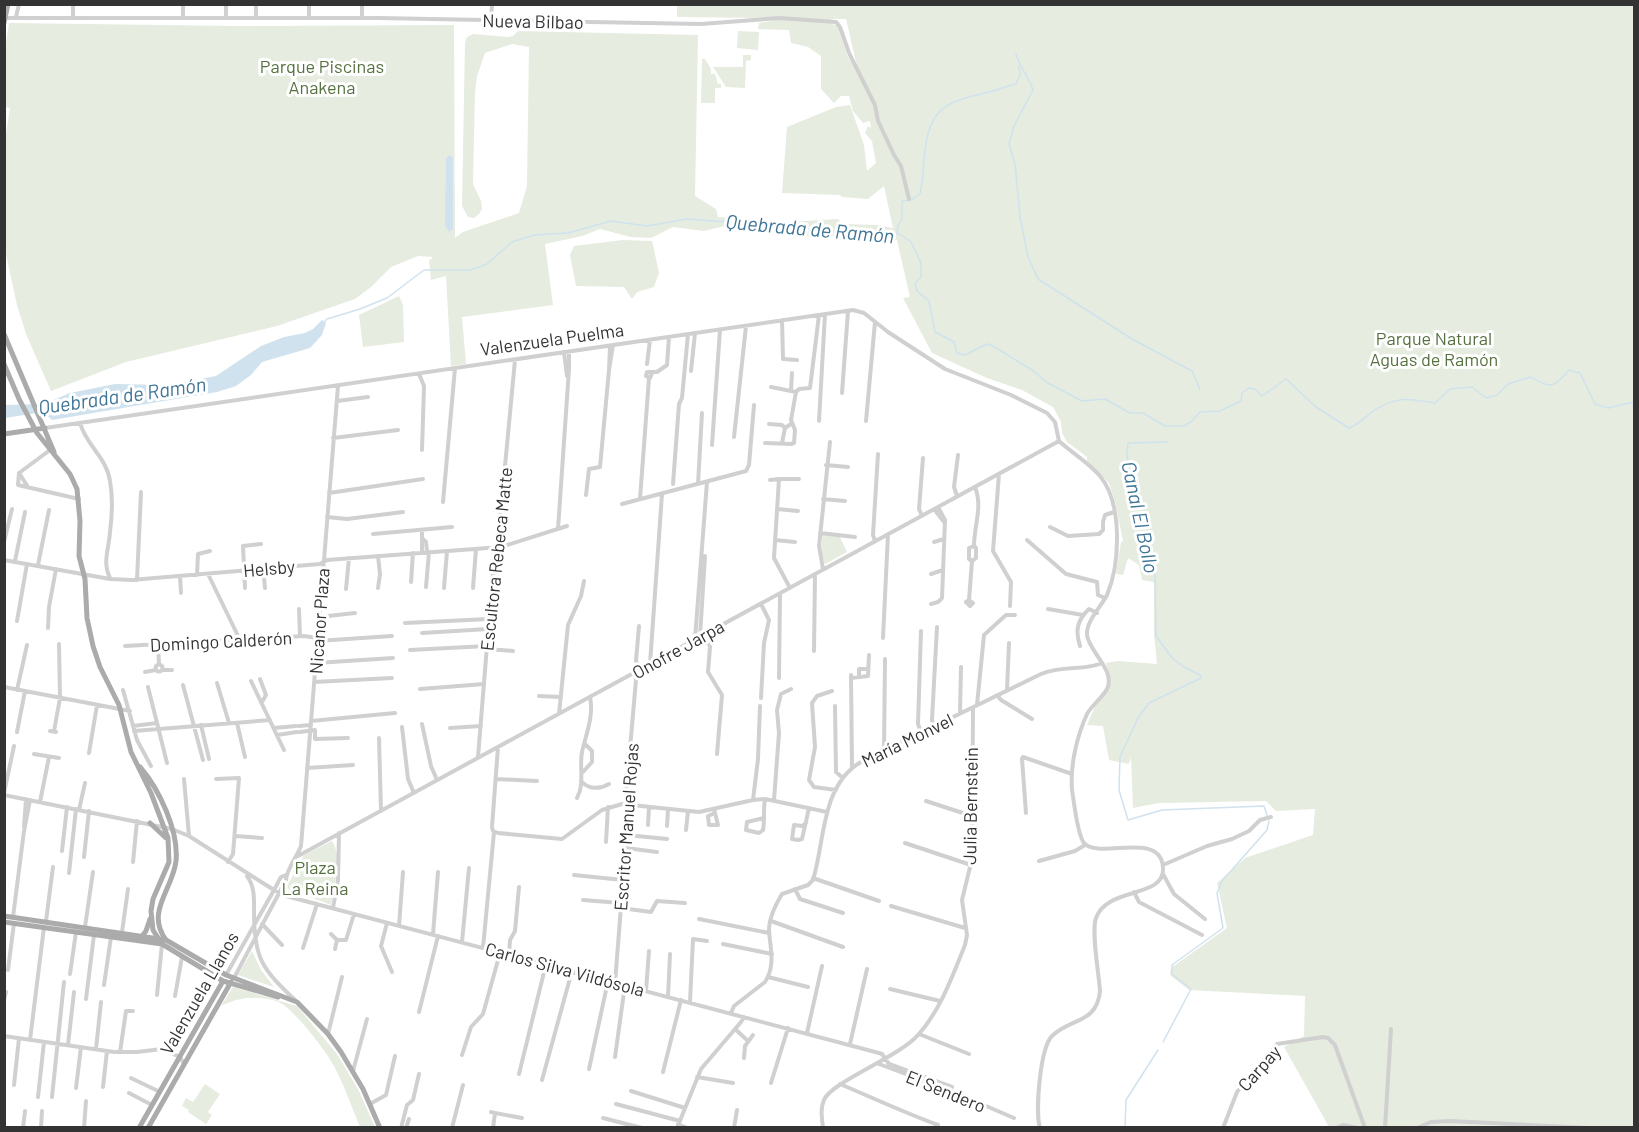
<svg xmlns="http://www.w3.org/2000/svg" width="1639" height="1132" font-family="Barlow,sans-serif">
  <rect width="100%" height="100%" fill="#fff"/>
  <path fill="#e6ecdf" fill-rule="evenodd" d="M677,5H1634V1127H1325L1328,1125L1284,1047L1304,1036L1305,996L1189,990L1170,975L1171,968L1227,928L1217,883L1245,858L1313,835L1315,809L1276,811L1266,801L1159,803L1133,808L1131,757L1129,764L1109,760L1103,726L1087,725L1096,704L1109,689L1110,679L1106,663L1118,661L1157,664L1154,635V582L1142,580L1139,565L1128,558L1123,575L1116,574L1121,542L1123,541L1115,501L1109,483L1087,461V457L1067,442L1062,433L1061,422L1053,407L1022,390L987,378L932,353L903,298L910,297L897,240H879L868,237L822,236L812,237L778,231L737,230L725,226L704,231L673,227L651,238L631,237L600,229L582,236L545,244L553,305L462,317L466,364L451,366L446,276L431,280L429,261L433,257L418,256L391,267L371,287L355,299L277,326L126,362L51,391L26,334L17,305L7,259L4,241V147L10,108L5,107V49L9,23L236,26L454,25L455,238L463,232L519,213L527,186L529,47L512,44L485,53L477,76L475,93L473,184L481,201L482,209L479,214L474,218L468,217L462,206L465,43L467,37L473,34L508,37L513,36L518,31L698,35L695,196L716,209L718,217L789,222L837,219L845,224L876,225L893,228L884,186L868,199L842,197L840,195L782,193L787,127L836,107L850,105L864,145L867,171L876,163L872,141L865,133L868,126L871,128L870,121L863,123L853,111L849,96H841L834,103L821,89V56L808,47L791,43L789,30L758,29L759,23L775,20V18L677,17ZM831,19H846L859,75L847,55L838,26L832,24Z
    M738,31L759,32L758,50L737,48Z
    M743,55H751V60L746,61L745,88L726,87L713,67H743Z
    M702,59H705L711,69V74H715L718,84H721V88H715V103H701Z
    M623,240L652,241L659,273L654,287L637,292L632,299L624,287L576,286L570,255L574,246Z
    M399,296L403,305L404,342L363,347L359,315Z
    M822,535L840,537L847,552L825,564L821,554Z
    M332,841C343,857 334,887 331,905L286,888L304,855Z
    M252,951L261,970L274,987L238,975Z
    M233,987L297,1006L337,1054L358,1089L375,1127H360C352,1108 345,1087 335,1068C328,1053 293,1008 279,1002C260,995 238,997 221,1006Z
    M205,1084L220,1094L208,1112L212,1115L206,1124L188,1112L189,1110L182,1106L186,1098L193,1102Z"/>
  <path fill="#cfe2ee" d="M450,155L453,158V229L449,232L445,226L446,158Z
    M322,320L326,323L322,335L310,348L262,362L251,375L236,386L217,392L52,420L43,412L5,418L4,405L44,404L70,393L115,384L168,385L216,376L261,346L284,337L305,333L313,329Z"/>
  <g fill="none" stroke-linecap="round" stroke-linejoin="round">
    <path stroke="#cfe2ee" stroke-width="1.5" d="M1016,54C1020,68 1029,77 1033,90L1014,126L1009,144L1015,164L1020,217L1028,257L1038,279L1132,339L1192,371L1200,390
      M897,233L898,226L902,219V201L911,200L920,194C924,177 923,160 926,143C933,102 955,101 989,92C998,90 1007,86 1016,84L1020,75L1019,66
      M324,322L327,319L360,309L387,298L424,270H470L487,264L512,242L534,235L568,233L611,221L647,226L687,219L771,225L788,224L821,231H868L900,234L911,242L921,263V277L915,283L917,291L929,301L935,332L954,342L957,353L965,355L987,344L993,346L1035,372L1046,382L1082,401L1105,399L1130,413H1143L1165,426H1184L1192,421L1200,412L1220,411L1241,401L1242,393L1249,388L1255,389L1262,396L1286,379L1316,407L1349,428C1359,424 1364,418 1372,412C1395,396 1408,398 1435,403L1450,389L1472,387L1486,398L1497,395L1508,384L1530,377C1552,388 1552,389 1569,370L1580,373L1595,404L1608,408L1634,402
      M1168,442L1128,443L1127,455L1129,470L1142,500L1155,570L1156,636L1172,658L1184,667L1200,675L1201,678L1149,703L1138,718L1120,757L1119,790L1128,820L1162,810L1264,806L1267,815
      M1163,1042L1191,989L1172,974V965L1223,928L1217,893L1222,881L1267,830L1269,821
      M1125,1128L1126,1100L1158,1050"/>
    <path stroke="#d0d0d0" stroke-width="4" d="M256,4V18
      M309,4V18
      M16,17L19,4
      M5,18H379L701,24L779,18L836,22L840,27L849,53L875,105L878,121L894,155L901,166L909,199
      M73,18V4
      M183,18V4
      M226,18V4
      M362,18V4
      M491,21L492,4
      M782,320L783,359L797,360
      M564,352L567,376
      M647,364L650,340
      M609,370L613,345
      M691,371L695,333
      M652,373L650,378L646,376L647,372H657L667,365L669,337
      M419,374L424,386L422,450
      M771,387L796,392L799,389L810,388L819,315
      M791,390L792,373
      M842,393L848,311
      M337,401L368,397
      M819,421L825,314
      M866,421L875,322
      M80,423C86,445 107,458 110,481C113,497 112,516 110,532C109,549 102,562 110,578
      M769,424L782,425L785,428
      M45,428L853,310L864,313L888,332L945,369L1011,395L1047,413L1055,422L1059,441
      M734,437L746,326
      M333,438L398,430
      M765,443L791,444L794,443L795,430L791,420L796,392
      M782,443L785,428L791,424
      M712,445L720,330
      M50,450L19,473L18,485L79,499
      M826,465L848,467
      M19,473L28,487
      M999,474L993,551L1011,582L1010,606
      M770,480L779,479
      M673,484L679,404L682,398L688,334
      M698,484L702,413
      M329,493L423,479
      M586,495L589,469L600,467L609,370L610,346
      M957,496L954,487L958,455
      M640,499L649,378
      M823,499L845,501
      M443,502L455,368
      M622,504L746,471L749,465L754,405
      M777,509L798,511
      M934,509L944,522
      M922,516L919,509L923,458
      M327,517L347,519L403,512
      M1050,527L1068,536L1099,534L1103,530V522L1105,515L1114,512
      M558,529L569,369V352
      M422,530V552
      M820,533L855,537
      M373,534L452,527
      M423,539L426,542L427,552
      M775,540L795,542
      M1027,540L1066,574L1097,582L1098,595L1105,598
      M875,541L873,535L878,454
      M4,542L12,509
      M934,542L944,539
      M378,556L380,574L378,588
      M4,560L110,579L131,580L320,564L327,560L501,547L567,526
      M15,561L25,512
      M972,561L969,559V548L974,546
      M38,565L49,510
      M263,568L265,588
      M823,569L819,546L830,442
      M208,574L240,640
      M931,574L943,570
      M197,575L198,554L210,551
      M180,576L181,593
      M137,580L141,492
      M411,582L413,553
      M426,587L429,552
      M245,588L243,546L261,544
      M444,588L447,551
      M473,588L476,549
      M790,588L774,558L779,479H799
      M346,589L349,558
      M969,600L973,603L970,606L966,602L969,600L972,561L976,558V548L974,546C974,525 983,507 975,487
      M761,604L769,620L764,643L761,698
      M931,604L938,602L942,598L945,520L938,507
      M299,609L300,636
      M1048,609L1083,615
      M319,617L355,613
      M17,621L27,564
      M405,623L489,619
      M639,626L636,661L640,669
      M48,628L49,607L56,569
      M921,631L918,724L921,732
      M422,633L488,629
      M705,634L710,647L708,672L722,695L717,754
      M700,636L705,556
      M883,638L888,534
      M695,639L707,482
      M317,641L392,636
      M158,644L159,664
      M125,646L304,636L317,638
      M1080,646C1075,631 1077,620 1089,609L1097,613
      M487,649L513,651
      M410,650L487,646
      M814,651L815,574
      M316,663L393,658
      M650,664L662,494
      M155.5 668a3.5 3.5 0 1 1 7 0a3.5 3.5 0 1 1-7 0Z
      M163,670H172
      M145,672L156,670
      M851,675L852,767
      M859,676V669H868
      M779,678L780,594
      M851,678L868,676L869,655
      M260,679L266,695L262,702
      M251,681L284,750
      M314,682L392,678
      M217,683L229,723
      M183,685L203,760
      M4,687L130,711
      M148,687L167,763
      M420,689L484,684
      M17,690L27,645
      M123,690L137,740L151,766
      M1007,690L1009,643
      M832,691L817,696L812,703L815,747L809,780L814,787L836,790
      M997,695L1001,700L1032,719
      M539,696L561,697
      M977,705L984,635L1006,615H1015
      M835,706L836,772L843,778
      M960,713L961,667
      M559,714L568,625L581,596L584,581
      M311,721L395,713
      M237,723L245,757
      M422,724L431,766L437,780
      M201,725L209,759
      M133,726L157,723
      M299,726L311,725
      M934,726L932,720L937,627
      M402,727L408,779L414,793
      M274,728L296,726
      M450,728L481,726
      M50,731L56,732
      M54,731L60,698L59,644
      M134,731L270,720
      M17,732L25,691
      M300,732L315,730V739L348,738
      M277,735L297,732
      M379,738L381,811
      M498,747L492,827L493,831L498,833L562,839L602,810L622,804L699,812L753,800L765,799L827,812
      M884,751L885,659
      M89,753L97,705
      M34,754L59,758
      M478,757L495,547L499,530L515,360
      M307,768L353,765
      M583,772L592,762V751L585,744
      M184,779L189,836
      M216,779L239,778L233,854L228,862
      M496,779L537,781
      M581,781C588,789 599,790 609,784
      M4,793L14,746
      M4,795L172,829L189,836L274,890L286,896L879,1053L882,1054L889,1064L952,1087
      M577,798C585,784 579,767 582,752C586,734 594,716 590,697
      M753,800L758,759L760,706
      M774,800L779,733L777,710L781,694L791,689
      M926,801L972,816
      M40,802L49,757
      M714,809L718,825H709L708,816L715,813
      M79,810L85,783
      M1026,813L1022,759L1023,757L1072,774
      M764,818L747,822L746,830L759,833L763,830C765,820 763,810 765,799
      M806,823L802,826L794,825L792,839L798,840L802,839L809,808
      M648,825L649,807
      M667,826L668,809
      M24,827L26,799
      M686,830L688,811
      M627,835L667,839
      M235,836L262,838
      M606,842L608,807
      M905,843L971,865
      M626,848L657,852
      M62,851L67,807
      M298,856L1059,441
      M84,857L89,811
      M1039,861L1075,851L1085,845
      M133,862L137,821
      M1163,865L1207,846L1232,839L1249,831L1260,820L1271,817
      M69,873L76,809
      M1163,874L1174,894L1205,919
      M574,875L623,880
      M247,876C255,887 254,899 254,913C254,958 262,969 295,1000
      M813,878L879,901
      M795,889L800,899L843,913
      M1134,892L1139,902L1202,935
      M583,900L621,903
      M891,906L965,928
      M333,908L338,880L339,833
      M621,908L651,912L657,901L685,903
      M13,917L24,831L30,800
      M699,919L769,933
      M46,921L53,867
      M771,921L843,947
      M387,923L381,946L392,972
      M262,924L282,945
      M399,926L403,872
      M85,927L93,872
      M122,932L128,889
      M331,934L337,940H346L354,914
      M433,934L438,872
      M462,942L469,868
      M723,944L772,954
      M303,948L317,904
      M483,948L494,832
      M335,949L337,940
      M509,955L510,940L515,931L519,887
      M8,970L14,923
      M70,974L76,932
      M226,975L274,890L281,877L286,875
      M768,977L808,987
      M234,978L286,880C287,868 297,857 301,846L338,386
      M615,983L629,805L626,794L636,680L635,672
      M104,985L111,937
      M890,989L940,1001
      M646,991L649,951
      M157,995L162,944
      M175,996L182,957
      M668,997L670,954
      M86,999L94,935
      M4,1000L6,992
      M690,1002L693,939L707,941
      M419,1012L438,936
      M731,1013L734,1006L765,982C776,965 770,948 769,930C769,919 776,904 782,894L808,885L813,880C825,841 821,785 861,762L1041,674C1062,665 1086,671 1102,663
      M735,1029L748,1041
      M807,1033L822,966
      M328,1034L342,977
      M919,1034L969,1054
      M4,1036L114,1052H137L162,1049L180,1057L184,1064
      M30,1040L44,927
      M850,1044L867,969
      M68,1045L74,992
      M96,1049L101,1002
      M120,1052L126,1011H133
      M462,1055L471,1027L483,1014L500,953
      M615,1057L625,985
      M744,1058L745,1046L753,1035
      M879,1064L951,1091L1014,1118
      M589,1069L608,981
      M353,1071L367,1019
      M663,1072L681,1000
      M519,1074L546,964
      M697,1077L733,1083
      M131,1078L160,1092
      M542,1080L572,971
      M771,1083L788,1028
      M840,1084C873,1098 905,1113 938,1125
      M14,1085L19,1038
      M103,1087L107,1051
      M76,1088L81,1047
      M631,1091L685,1108
      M129,1093L152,1105
      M38,1097L44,1042
      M52,1097L64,982
      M370,1104L386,1095L395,1056
      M616,1104L680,1121
      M491,1112L495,1113L493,1128
      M495,1113L522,1118
      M603,1118L642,1128
      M678,1124L687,1128
      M23,1128L25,1111
      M41,1128L42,1111
      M84,1128L86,1101
      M401,1128L407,1105L413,1100L419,1074
      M406,1128L409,1119
      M452,1128L463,1085
      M677,1128L701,1069L741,1022L744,1017
      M734,1128L737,1110
      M823,1128C822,1118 820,1109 824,1100C831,1082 899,1057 918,1035C940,1011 953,975 965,945L967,935L962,900L972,859L973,708
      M1040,1128C1035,1112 1040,1048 1052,1036C1070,1018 1097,1024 1100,991C1099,974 1091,932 1096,918C1107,886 1166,899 1163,867C1160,830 1099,860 1084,843C1077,834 1074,801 1072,790C1070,765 1077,736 1087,714C1092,705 1102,698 1107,689C1116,670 1089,652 1087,635C1086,621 1101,607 1107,595C1120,564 1123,504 1100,476C1088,462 1072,453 1059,441
      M1223,1128L1237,1092L1277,1044L1323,1037L1328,1038L1335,1045L1365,1128
      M1336,1128L1343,1125L1357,1128
      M1385,1128L1391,1029
      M1417,1128L1431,1122L1450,1121L1590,1128"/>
    <path stroke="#ababab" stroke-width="5" d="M4,23L8,4
      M4,334L54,452
      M4,364L19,399L37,433L70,474L77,489L80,521L79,556L85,579L87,618L93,646L100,667L119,705L131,752L151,793L168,838L169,862L153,899L151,911L153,930L162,944
      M4,434L45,428
      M140,767C159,789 179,831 176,861C173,889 145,912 166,940
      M150,823L166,838
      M4,916L166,940L226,975L297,1002L328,1034L341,1052L363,1089L380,1128
      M4,922L162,944L223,981L278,997
      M142,936L146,931L150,919
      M139,1128L223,981
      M148,1128L231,982"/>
  </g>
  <g text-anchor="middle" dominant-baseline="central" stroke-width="6" stroke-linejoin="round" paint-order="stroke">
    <g font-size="18" fill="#333" stroke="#fff">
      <text transform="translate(533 21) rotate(1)">Nueva Bilbao</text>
      <text transform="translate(552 339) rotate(-8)">Valenzuela Puelma</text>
      <text transform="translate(496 559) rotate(-84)">Escultora Rebeca Matte</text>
      <text transform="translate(269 568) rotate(-5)">Helsby</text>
      <text transform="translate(319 621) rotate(-86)">Nicanor Plaza</text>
      <text transform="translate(221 641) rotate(-3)">Domingo Calderón</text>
      <text transform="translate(678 649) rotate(-29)">Onofre Jarpa</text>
      <text transform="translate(907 740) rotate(-26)">María Monvel</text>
      <text transform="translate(970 806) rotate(-89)">Julia Bernstein</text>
      <text transform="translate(626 827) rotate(-86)">Escritor Manuel Rojas</text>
      <text transform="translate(565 969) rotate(15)">Carlos Silva Vildósola</text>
      <text transform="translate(199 993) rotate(-60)">Valenzuela Llanos</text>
      <text transform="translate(1259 1068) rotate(-48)">Carpay</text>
      <text transform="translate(946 1091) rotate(22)">El Sendero</text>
    </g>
    <g font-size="18" fill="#56703f" stroke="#fff">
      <text x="322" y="66">Parque Piscinas<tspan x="322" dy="21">Anakena</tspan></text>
      <text x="1434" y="338">Parque Natural<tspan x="1434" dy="21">Aguas de Ramón</tspan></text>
      <text x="315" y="867">Plaza<tspan x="315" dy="21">La Reina</tspan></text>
    </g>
    <g font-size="20" font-style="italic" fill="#3f7597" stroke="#fff">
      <text transform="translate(810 228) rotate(5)">Quebrada de Ramón</text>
      <text transform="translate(122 395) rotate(-8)">Quebrada de Ramón</text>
      <text transform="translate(1141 517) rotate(78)">Canal El Bollo</text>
    </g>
  </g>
  <rect width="1639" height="1132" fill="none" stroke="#333333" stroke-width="12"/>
</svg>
